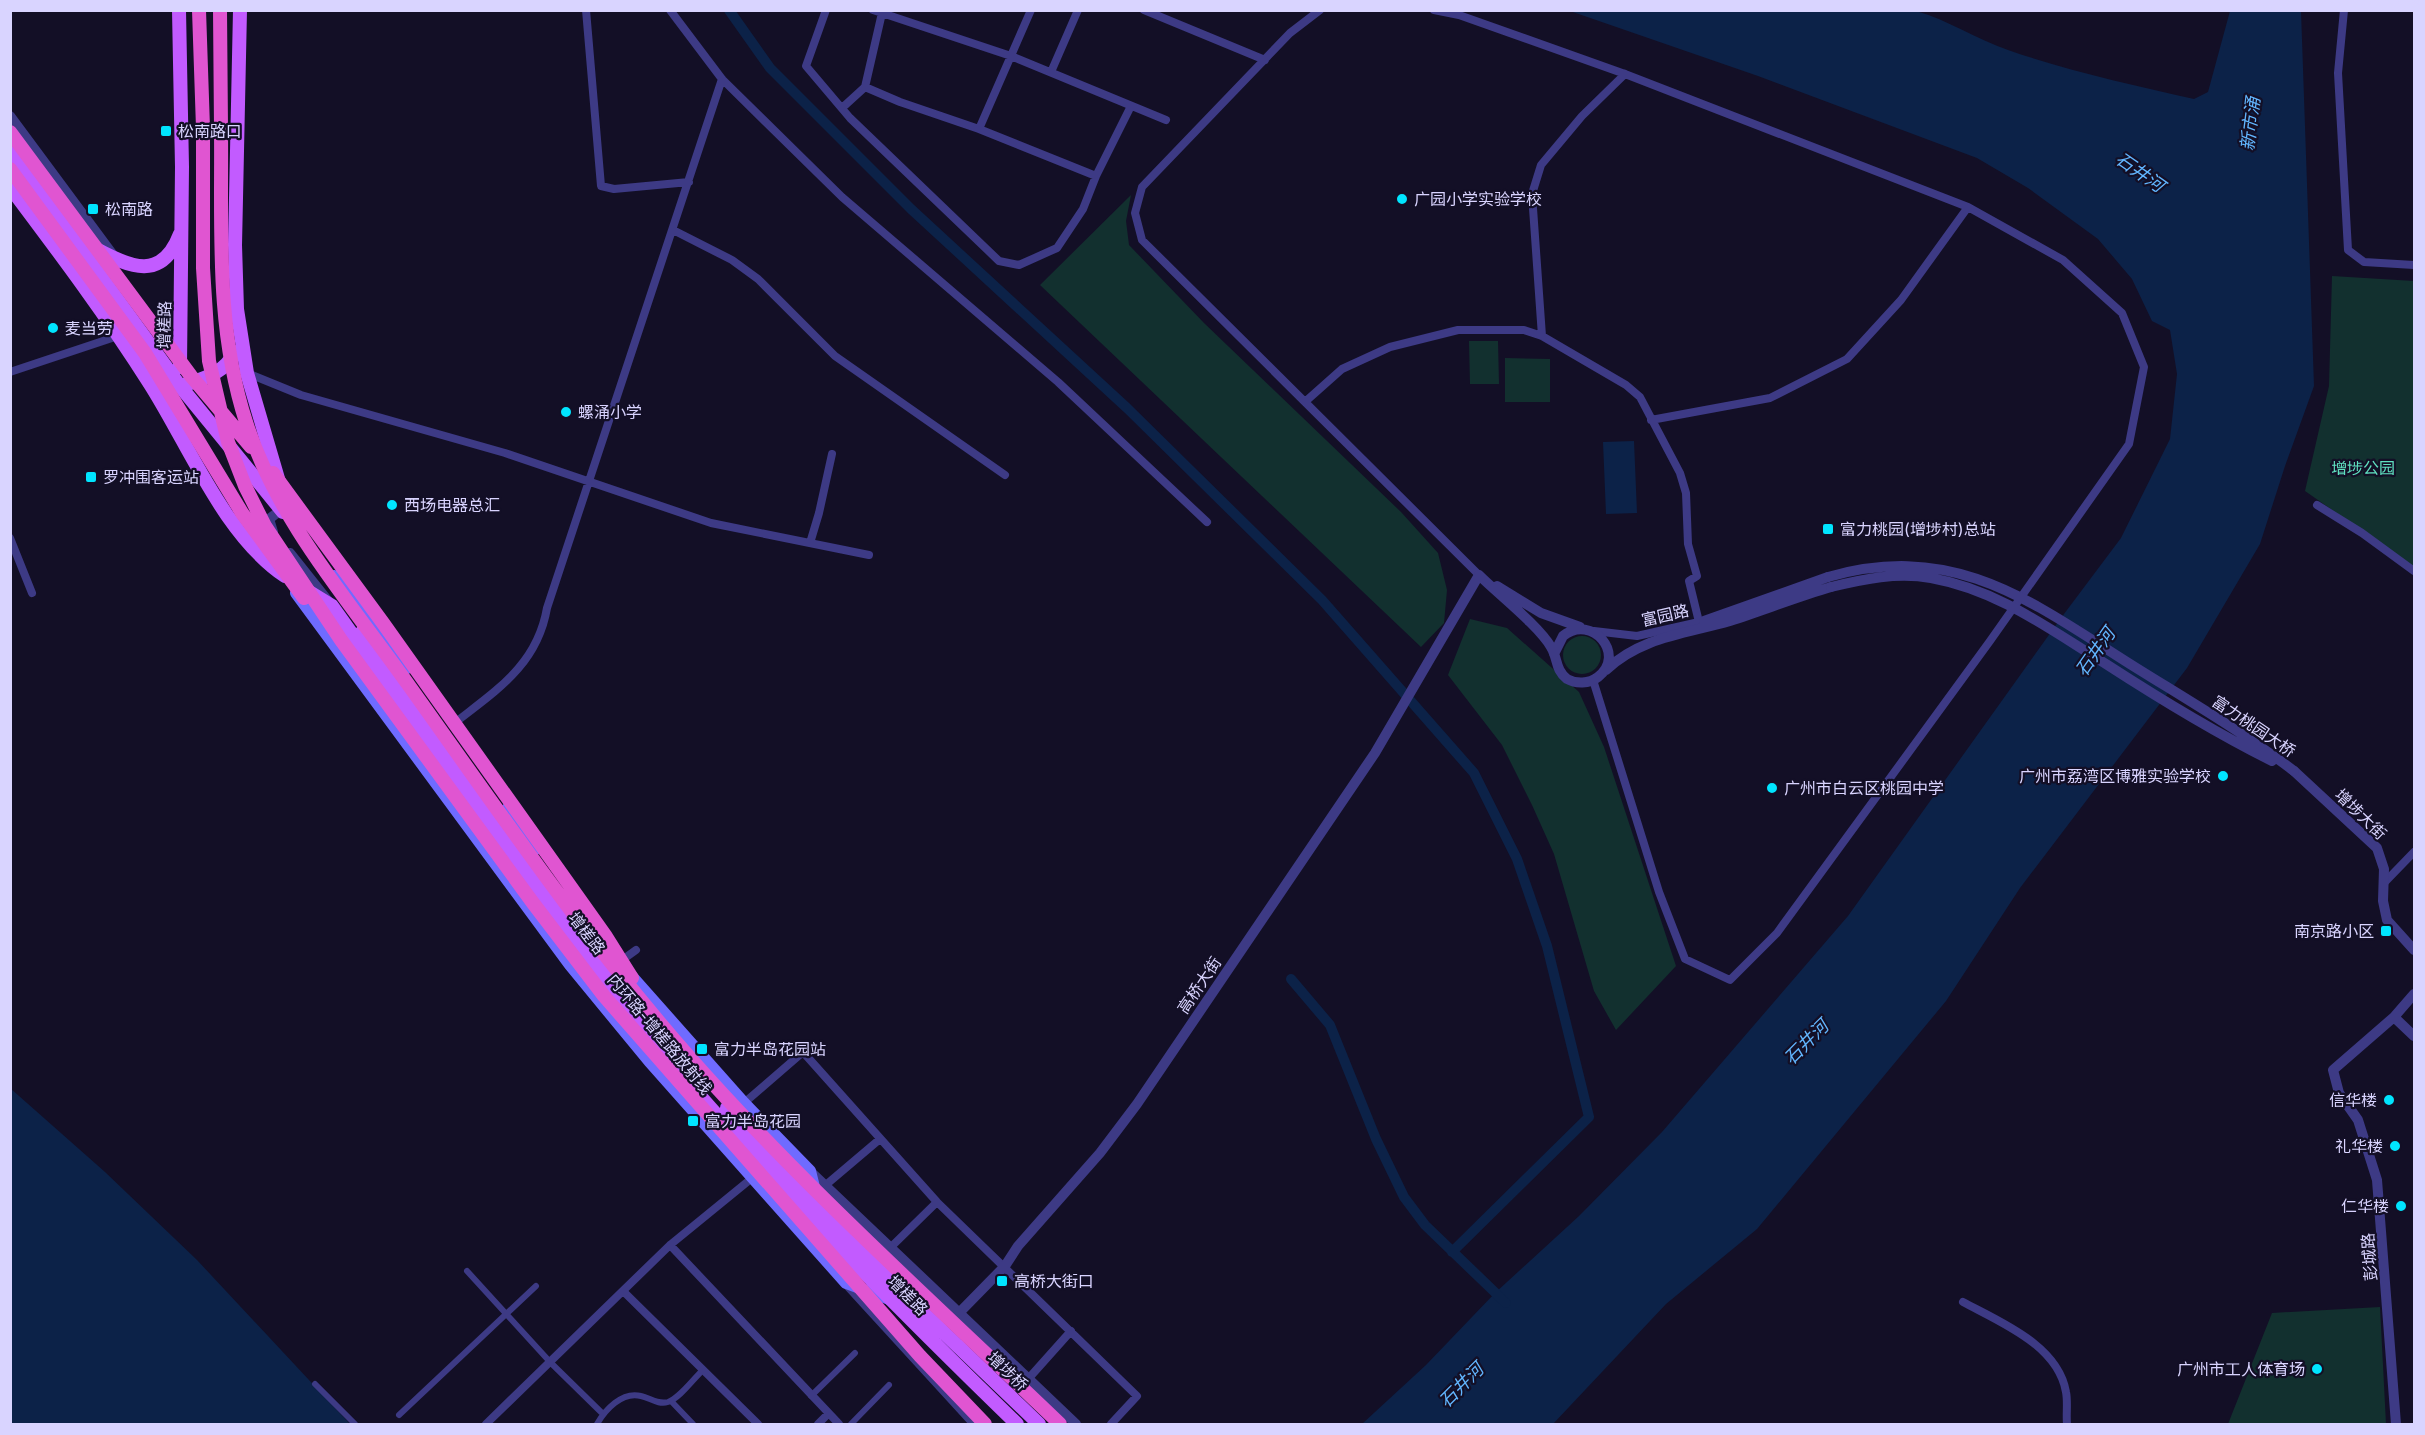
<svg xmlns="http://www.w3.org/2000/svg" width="2425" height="1435" font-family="Inter,'Noto Sans SC',sans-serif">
  <rect width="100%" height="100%" fill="#130f26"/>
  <path fill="#12302f" d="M1131,195L1126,221L1129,245L1204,323L1401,512L1438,553L1447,590L1444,623L1421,647L1040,285Z
    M2332,276L2414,281V567L2305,491L2329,386Z
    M1469,341H1498L1499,384H1470Z
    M1505,358L1550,359V402H1505Z
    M1470,619L1507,628L1579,692L1604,747L1676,966L1616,1030L1594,991L1554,854L1532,805L1502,745L1448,675Z
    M1563 655a19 19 0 1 1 38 0a19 19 0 1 1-38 0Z
    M2380,1307L2386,1424H2228L2272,1313Z"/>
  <path fill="#0c2248" d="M1570,11H1916C1948,20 1976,39 2008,50C2068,71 2132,85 2194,99L2208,92L2230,11H2301L2314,386L2285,466L2260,544L2187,668L2020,888L1946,1001L1757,1229L1666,1304L1553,1424H1362L1426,1365L1495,1293L1579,1216L1662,1132L1848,916L2061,618L2121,538L2170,439L2177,374L2170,330L2152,321L2132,279L2098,239L2028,188L1977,158L1758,76Z
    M1634,441L1637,513L1606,514L1603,442Z
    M10,1088L105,1172L197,1260L350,1424H11Z"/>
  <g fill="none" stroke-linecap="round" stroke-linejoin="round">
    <path stroke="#0c2248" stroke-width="10" d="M729,10L770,68L911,209L1127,408L1322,600L1474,773L1517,859L1547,946L1589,1117L1452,1252
      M1291,979L1330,1025L1376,1139L1404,1197L1425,1225L1506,1303"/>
    <path stroke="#3d3a85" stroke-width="6" d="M467,1271L551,1363L603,1414
      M315,1384L355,1424
      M811,1396L855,1353
      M671,1401L693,1424
      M399,1415L536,1286
      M597,1424C605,1410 622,1391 641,1396C650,1398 658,1405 668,1402C680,1398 693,1379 703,1370
      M851,1424L889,1385"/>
    <path stroke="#3d3a85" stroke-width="8" d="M586,10L601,186L614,189L689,182
      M670,10L722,79L842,197L1058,382L1207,522
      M826,10L806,66L850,118L999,261L1019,265L1057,248L1083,209L1096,176L1131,106
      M873,10L1011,56L1166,120
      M1031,10L979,129L1096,176
      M1144,10L1265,60
      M1320,10L1290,33L1142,187L1135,213L1142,240L1479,575
      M1434,10L1459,15L1625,74L1968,207L2063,260L2122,313L2144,367L2129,444L1990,641L1777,933L1730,980L1685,959L1659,892L1593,680
      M2344,10L2338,73L2348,250L2364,262L2414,265
      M882,13L865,87L900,102L979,129
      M1051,72L1078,10
      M842,108L865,87
      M673,230L732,260L758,279L835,356L1005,475
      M1542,336L1532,194L1541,165L1582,116L1625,74
      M10,372L118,336
      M247,373L301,395L505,453L711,523L869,555
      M1306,401L1342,369L1390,347L1458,330H1524L1542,336L1626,385L1640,397L1680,473L1686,493L1688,544L1697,576L1689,581L1699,622L1637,636L1594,631
      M1651,420L1770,398L1847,359L1901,300L1968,207
      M2317,505L2362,533L2414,571
      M10,538L32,593
      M810,543L819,513L832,454
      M452,725C495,691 537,666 547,608L722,79
      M2384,883L2414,852
      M618,963L636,950
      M744,1103L803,1052L937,1202L1137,1396L1111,1424
      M821,1189L880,1139
      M670,1245L839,1424
      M891,1247L937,1202
      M623,1291L758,1424
      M1963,1302C2000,1322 2058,1345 2066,1392C2068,1402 2066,1414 2067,1424
      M1029,1378L1071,1331
      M486,1424L670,1245L757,1174
      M818,1424L828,1414"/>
    <path stroke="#3d3a85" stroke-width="10" d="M10,116L116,259
      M273,532L269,519L281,510
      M290,553L329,602
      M1479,575C1498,594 1539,626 1551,647C1558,658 1555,670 1567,679C1576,684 1589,684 1598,677C1627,655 1592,613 1563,636L1554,654
      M1497,586L1541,613L1580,627
      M1704,621L1828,577
      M1606,670C1641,637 1685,634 1730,621C1764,610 1797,597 1831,587
      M2294,771L2377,848L2384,869L2383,901L2387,920L2414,950
      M2394,1017L2414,1036
      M810,1171L1076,1424
      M846,1283L975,1424
      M959,1313L1005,1266L1018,1246L1100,1153L1137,1104L1375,753L1479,575
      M2396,1424L2377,1180L2358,1120L2339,1093L2333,1070L2394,1017L2414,994"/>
    <path stroke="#6f6bff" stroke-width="12" d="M334,576L407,668
      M296,593L570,965L649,1061L846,1283L889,1299
      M507,809L536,849
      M627,971L744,1103L810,1171L815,1191"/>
    <path stroke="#c25bff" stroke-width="14" d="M179,10L182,167L180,367
      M240,10L235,245L237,309L247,373L279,482
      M10,151L180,386L283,512
      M10,187C59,252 107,316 150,384C189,445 224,535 285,576
      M96,249C131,268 162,281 180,234
      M184,385C203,379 227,372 234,352
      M306,590L332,606C428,740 519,878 623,1006C745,1154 880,1291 1017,1424
      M362,632L575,929L656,1029
      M727,1108L859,1251L1039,1424"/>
    <path stroke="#e055d1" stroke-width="14" d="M199,10L203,128
      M220,10L221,128"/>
    <path stroke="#3d3a85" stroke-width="10" d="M1828,577C1958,540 2034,604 2138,669C2191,702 2244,733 2294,771
      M1831,587C1864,579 1897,572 1931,578C1998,590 2049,629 2106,664C2160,699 2214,732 2272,761"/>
    <path stroke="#e055d1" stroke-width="14" d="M203,128V268L209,361L228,442L245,486L265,526L341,640L533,903L604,996L920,1356L985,1424
      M221,128C222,226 215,327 246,422C278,522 350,602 410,687C500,813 587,941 690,1058C805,1188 935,1304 1060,1424
      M10,132L191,376L251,447
      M10,169L145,353L242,513L304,598
      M273,473L383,623L605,935L632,978"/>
  </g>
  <g fill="#00e5ff" stroke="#130f26" stroke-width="2">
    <rect x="160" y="125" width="12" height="12" rx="3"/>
    <circle cx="1402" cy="199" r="6"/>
    <rect x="87" y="203" width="12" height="12" rx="3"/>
    <circle cx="53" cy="328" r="6"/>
    <circle cx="566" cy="412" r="6"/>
    <rect x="85" y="471" width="12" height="12" rx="3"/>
    <circle cx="392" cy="505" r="6"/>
    <rect x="1822" y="523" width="12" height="12" rx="3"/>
    <circle cx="2223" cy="776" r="6"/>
    <circle cx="1772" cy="788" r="6"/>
    <rect x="2380" y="925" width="12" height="12" rx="3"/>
    <rect x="696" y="1043" width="12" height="12" rx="3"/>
    <circle cx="2389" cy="1100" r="6"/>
    <rect x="687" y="1115" width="12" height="12" rx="3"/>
    <circle cx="2395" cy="1146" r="6"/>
    <circle cx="2401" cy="1206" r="6"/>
    <rect x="996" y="1275" width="12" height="12" rx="3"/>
    <circle cx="2317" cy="1369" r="6"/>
  </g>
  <g text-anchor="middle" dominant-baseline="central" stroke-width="4.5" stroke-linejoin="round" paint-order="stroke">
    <g font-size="16" fill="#d9d4ff" stroke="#130f26" text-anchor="start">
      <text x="178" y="131">松南路口</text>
      <text x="1414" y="199">广园小学实验学校</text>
      <text x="105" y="209">松南路</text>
      <text x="65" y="328">麦当劳</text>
      <text x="578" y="412">螺涌小学</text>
      <text x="103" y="477">罗冲围客运站</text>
      <text x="404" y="505">西场电器总汇</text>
      <text x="1840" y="529">富力桃园(增埗村)总站</text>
      <text x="2211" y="776" text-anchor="end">广州市荔湾区博雅实验学校</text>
      <text x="1784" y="788">广州市白云区桃园中学</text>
      <text x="2374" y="931" text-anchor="end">南京路小区</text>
      <text x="714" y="1049">富力半岛花园站</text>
      <text x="2377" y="1100" text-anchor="end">信华楼</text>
      <text x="705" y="1121">富力半岛花园</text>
      <text x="2383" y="1146" text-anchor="end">礼华楼</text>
      <text x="2389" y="1206" text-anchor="end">仁华楼</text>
      <text x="1014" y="1281">高桥大街口</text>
      <text x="2305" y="1369" text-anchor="end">广州市工人体育场</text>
    </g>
    <g font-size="16" fill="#d9d4ff" stroke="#130f26">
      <text transform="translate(164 325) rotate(-89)">增槎路</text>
      <text transform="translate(1665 615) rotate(-13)">富园路</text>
      <text transform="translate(2254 726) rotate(34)">富力桃园大桥</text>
      <text transform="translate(2361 814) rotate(44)">增埗大街</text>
      <text transform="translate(587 933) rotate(52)">增槎路</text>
      <text transform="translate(1199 985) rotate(-56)">高桥大街</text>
      <text transform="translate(660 1034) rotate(50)">内环路-增槎路放射线</text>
      <text transform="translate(2369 1257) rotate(-94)">彭城路</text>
      <text transform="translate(908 1295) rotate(45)">增槎路</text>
      <text transform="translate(1008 1371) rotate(44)">增埗桥</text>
    </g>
    <g font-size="16" fill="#5fe0c0" stroke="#130f26">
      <text x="2363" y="468">增埗公园</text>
    </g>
    <g font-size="18" font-style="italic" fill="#62b6ff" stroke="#130f26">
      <text transform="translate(2250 124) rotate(-83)">新市涌</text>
      <text transform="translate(2140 172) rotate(35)">石井河</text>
      <text transform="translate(2095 652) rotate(-55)">石井河</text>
      <text transform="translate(1806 1042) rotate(-45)">石井河</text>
      <text transform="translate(1461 1385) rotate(-45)">石井河</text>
    </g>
  </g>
  <rect width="2425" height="1435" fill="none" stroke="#d9d4ff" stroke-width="24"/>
</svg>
